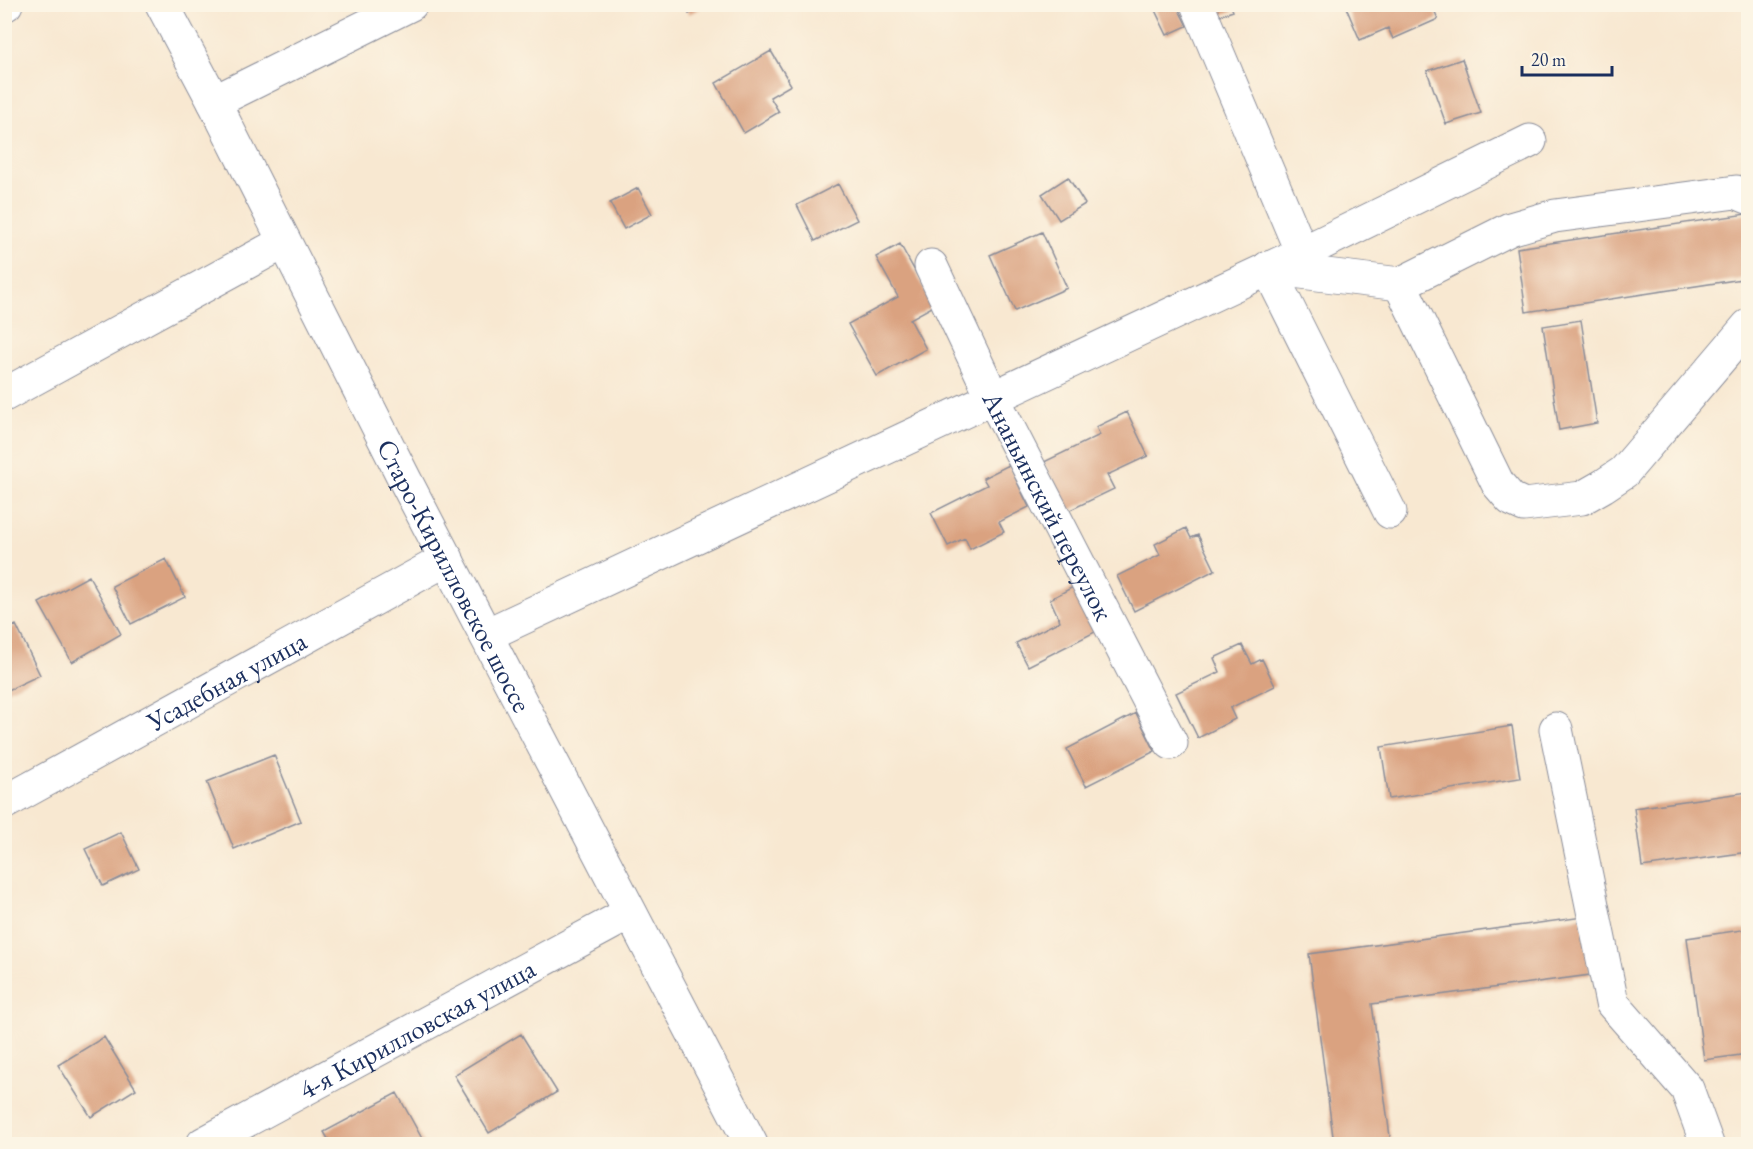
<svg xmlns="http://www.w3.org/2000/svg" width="1753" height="1149" font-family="'EB Garamond',serif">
  <rect width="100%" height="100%" fill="#fcf5e5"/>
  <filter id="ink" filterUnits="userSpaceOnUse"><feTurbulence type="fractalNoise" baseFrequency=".0167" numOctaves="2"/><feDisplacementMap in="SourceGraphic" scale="12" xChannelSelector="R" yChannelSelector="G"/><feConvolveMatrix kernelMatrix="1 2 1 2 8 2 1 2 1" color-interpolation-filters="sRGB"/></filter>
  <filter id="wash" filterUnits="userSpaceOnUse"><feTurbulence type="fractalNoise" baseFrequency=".008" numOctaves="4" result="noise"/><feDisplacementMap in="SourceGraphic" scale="24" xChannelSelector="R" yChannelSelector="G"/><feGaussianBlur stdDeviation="1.35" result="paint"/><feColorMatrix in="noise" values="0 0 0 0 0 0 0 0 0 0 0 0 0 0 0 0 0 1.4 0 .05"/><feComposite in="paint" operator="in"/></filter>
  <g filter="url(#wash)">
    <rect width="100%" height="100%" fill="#f8e8d1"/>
    <g id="blocks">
      <path fill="#daa280" d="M684,4H708L689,14Z
        M1152,4H1176L1187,26L1167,35Z
        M1207,4H1230L1233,11L1212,18Z
        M1345,5H1432L1438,19L1393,39L1388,28L1360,40Z
        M771,51L791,85L770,97L779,112L744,133L716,83Z
        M1462,59L1481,113L1446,124L1427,71Z
        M1068,177L1085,204L1059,220L1042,194Z
        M838,184L857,220L815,241L797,205Z
        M638,188L652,214L624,229L610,203Z
        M1746,214L1748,232V278L1526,312L1517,248Z
        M1042,232L1067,288L1015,311L990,255Z
        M900,244L934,306L910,319L926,349L877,376L848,324L898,297L876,257Z
        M1581,320L1597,423L1559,430L1543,326Z
        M1127,412L1148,456L1107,475L1114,489L1068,511L1044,462L1100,435L1096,427Z
        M1009,465L1029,507L999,522L1004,532L970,549L965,538L948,546L931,513L987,485L983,478Z
        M1186,528L1191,538L1198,535L1215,570L1134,611L1117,576L1160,555L1155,544Z
        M166,559L185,597L131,624L112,586Z
        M89,576L121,634L72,662L39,603Z
        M1073,587L1095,632L1028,666L1016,643L1060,621L1050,599Z
        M16,625L40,675L4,692V631Z
        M1242,645L1252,664L1262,659L1275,686L1230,708L1235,719L1198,738L1176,693L1220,672L1214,658Z
        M1136,713L1155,751L1086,786L1067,749Z
        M1512,726L1520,778L1389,799L1381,747Z
        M274,755L301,821L234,849L207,782Z
        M1748,792V852L1642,867L1634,808Z
        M121,832L139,869L103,886L85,849Z
        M1583,917L1590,975L1372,1004L1391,1144H1334L1309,954Z
        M1748,929V1054L1704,1060L1687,938Z
        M521,1034L557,1092L489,1133L454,1075Z
        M104,1037L136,1089L91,1117L58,1065Z
        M397,1093L425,1144H331L324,1132Z"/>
    </g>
  </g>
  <g filter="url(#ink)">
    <use href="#blocks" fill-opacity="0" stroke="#8a8c98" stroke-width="1.5"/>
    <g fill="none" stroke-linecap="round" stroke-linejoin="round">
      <g stroke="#8a8c98" stroke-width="35">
        <g id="minor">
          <path id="s1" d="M162,4L214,102L405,480L751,1144"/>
          <path d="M1197,4L1302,253"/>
          <path d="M4,5L6,4"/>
          <path d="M214,102L411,4"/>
          <path id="s2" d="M931,266L993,398L1171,743"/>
          <path d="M1268,268L1400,284L1510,229L1555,216L1736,192L1748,197"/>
          <path d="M1268,268L1390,512"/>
          <path d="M1400,284L1498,484L1511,499L1524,505L1582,498L1603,486L1624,472L1748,326"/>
          <path d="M4,395L284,242"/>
          <path d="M486,635L1302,253L1530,141"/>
          <path d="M1556,729L1612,1003L1687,1089L1707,1144"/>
          <path id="s3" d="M4,803L447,559"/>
          <path id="s4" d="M203,1144L630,913"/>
        </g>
      </g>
      <use href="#minor" stroke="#fff" stroke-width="33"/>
    </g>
  </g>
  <g text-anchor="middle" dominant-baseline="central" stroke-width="6" stroke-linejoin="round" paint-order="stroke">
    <g font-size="27" fill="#1b2f5e" stroke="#fcf5e5">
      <text stroke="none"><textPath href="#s2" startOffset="267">Ананьинский переулок</textPath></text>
      <text stroke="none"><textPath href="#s1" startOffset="642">Старо-Кирилловское шоссе</textPath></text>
      <text stroke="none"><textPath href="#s3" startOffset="254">Усадебная улица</textPath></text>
      <text stroke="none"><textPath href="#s4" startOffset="243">4-я Кирилловская улица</textPath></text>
    </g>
  </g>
  <rect width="1753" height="1149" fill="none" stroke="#fcf5e5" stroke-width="24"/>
  <path d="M1522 66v9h90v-9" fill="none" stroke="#1b2f5e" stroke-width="3"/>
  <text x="1531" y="66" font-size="18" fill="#1b2f5e" stroke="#fcf5e5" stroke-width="4.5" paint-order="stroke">20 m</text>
</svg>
